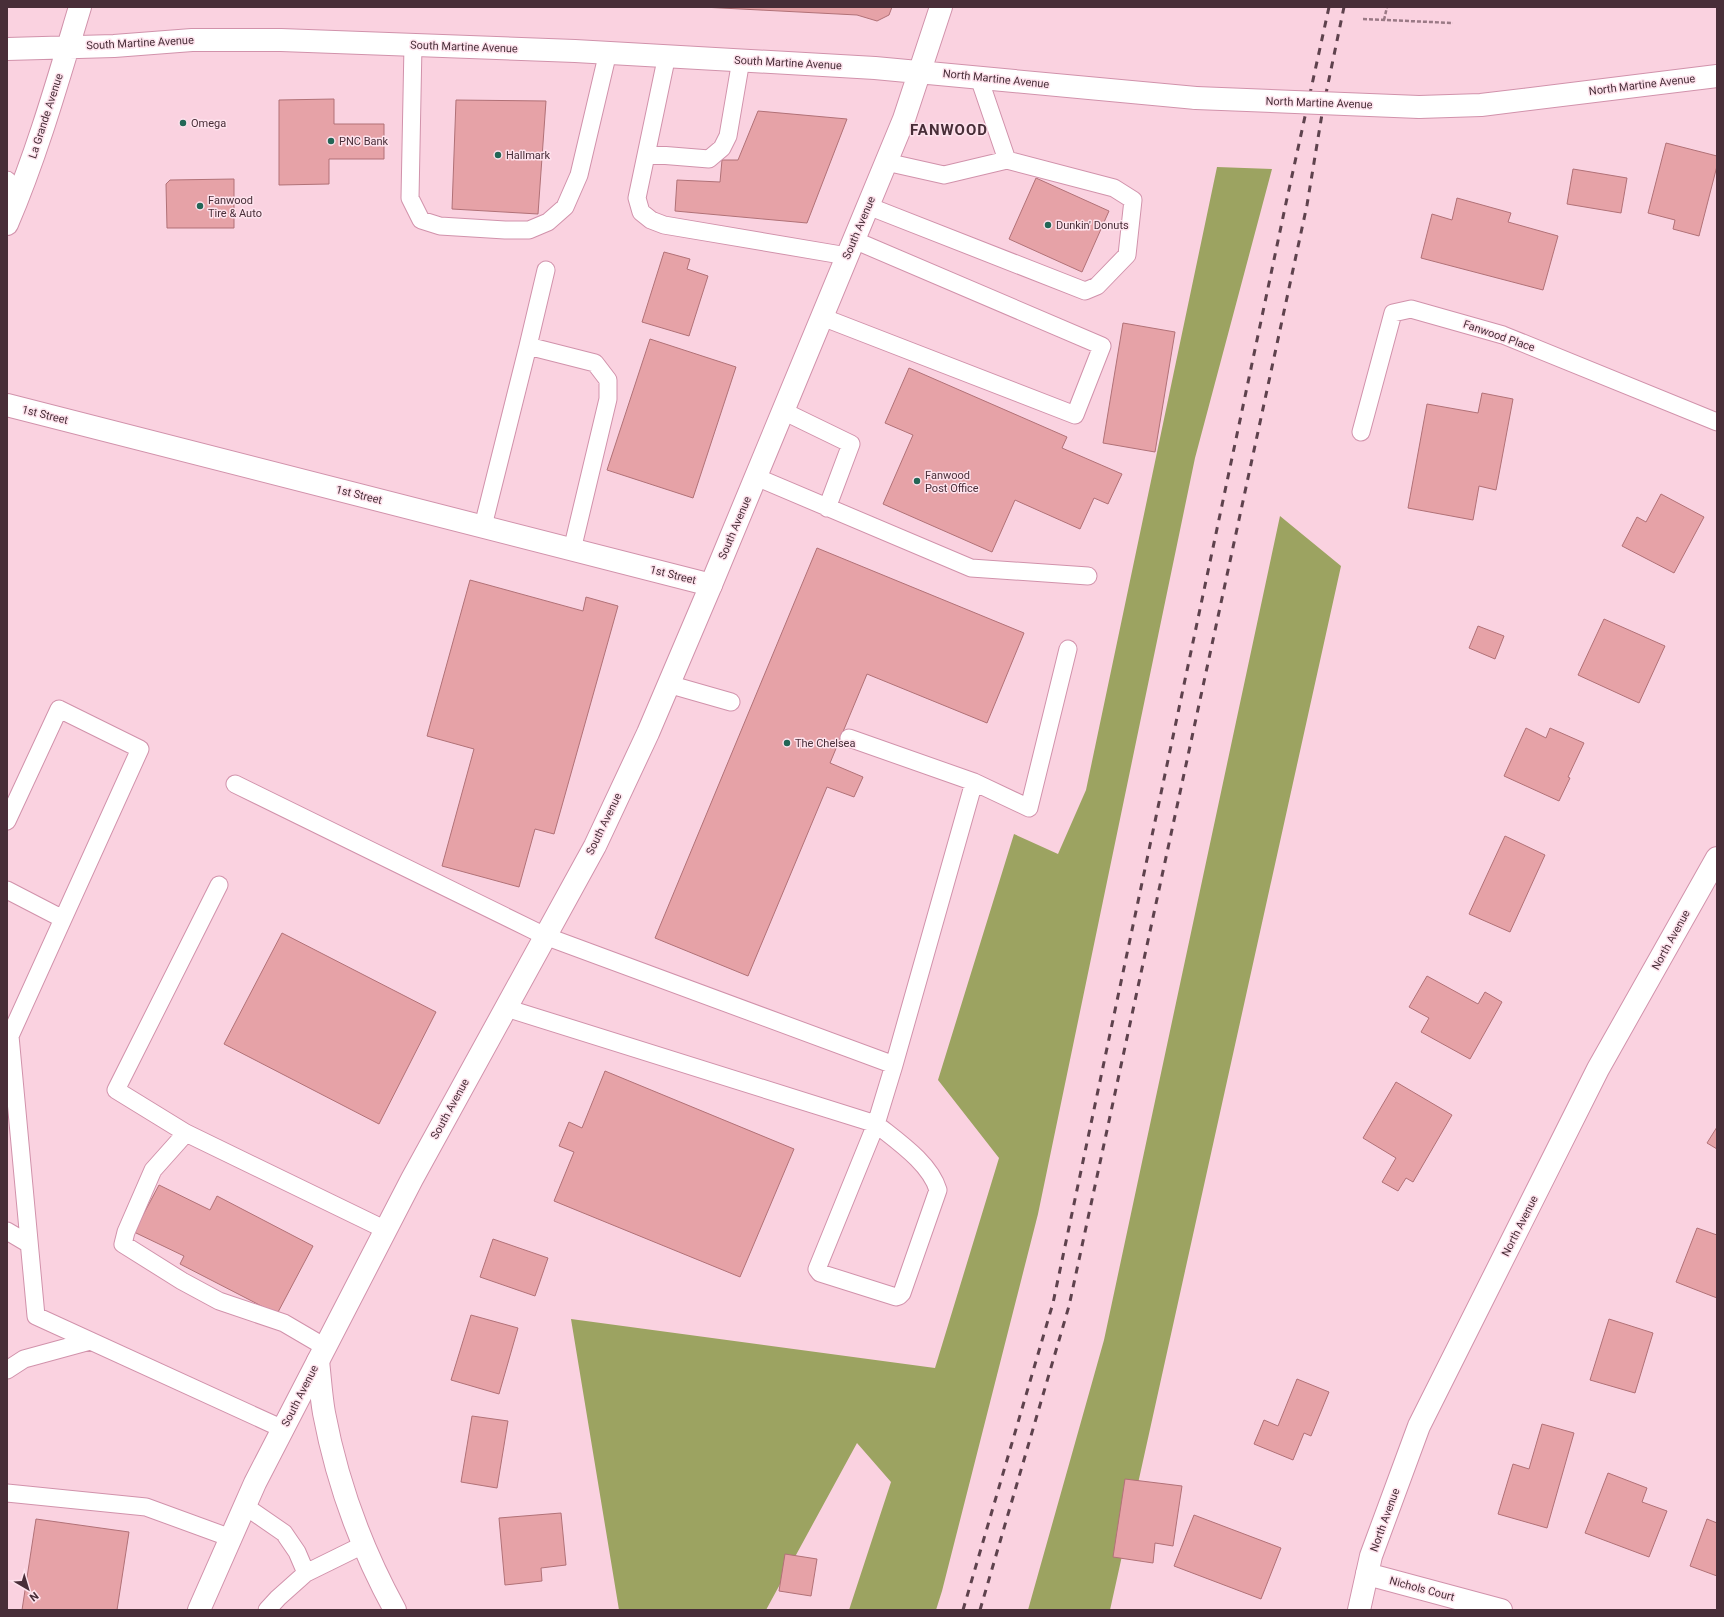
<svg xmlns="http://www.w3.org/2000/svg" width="1724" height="1617" font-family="Roboto,sans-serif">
  <rect width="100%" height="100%" fill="#fad2e0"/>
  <path fill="#9ca361" d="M1217,167L1272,169L1195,458L1038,1214L942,1591L936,1610H849L891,1482L857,1443L766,1610H619L571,1319L935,1368L999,1158L938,1080L1014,834L1058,854L1086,790Z
    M1280,516L1341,566L1110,1610H1028L1104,1340Z"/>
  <path fill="#e6a2a7" stroke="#b17177" d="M702,7H892L889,15L877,21L857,15Z
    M334,99V124H384V159H329V184L279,185V100Z
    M456,100L546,101L538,214L452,209Z
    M758,111L847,119L807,223L675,211L677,180L720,182L722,160H738Z
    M1666,143L1717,156V166L1699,236L1673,229L1675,220L1648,213Z
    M1573,169L1627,178L1621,213L1567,204Z
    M1036,178L1109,211L1082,272L1009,239Z
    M234,179V228H167L166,184L170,180Z
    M1457,198L1511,213L1508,222L1558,236L1543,290L1421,258L1432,214L1452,220Z
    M664,252L690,259L687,269L708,276L689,336L642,322Z
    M1123,323L1175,332L1155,452L1103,443Z
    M650,339L736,367L693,498L607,470Z
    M909,368L1067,437L1062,448L1122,474L1108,504L1094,498L1080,529L1015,500L992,552L883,504L913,435L885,423Z
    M1482,393L1513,399L1496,490L1479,486L1473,520L1408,508L1427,404L1478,413Z
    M1661,494L1704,517L1674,573L1622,546L1637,517L1646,522Z
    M817,548L1024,633L987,723L867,674L830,763L863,777L854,797L827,787L748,976L655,938Z
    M470,580L583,611L586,597L618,606L554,834L535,829L519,887L442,866L474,749L427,736Z
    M1604,619L1665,646L1639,703L1578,675Z
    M1478,626L1504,636L1495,659L1469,648Z
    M1526,728L1546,738L1550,728L1584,743L1568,777L1570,778L1559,801L1504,776Z
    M1505,836L1545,855L1510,932L1469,914Z
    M282,933L436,1012L379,1124L224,1044Z
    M1427,976L1478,1004L1485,992L1502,1002L1470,1059L1421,1032L1429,1018L1409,1007Z
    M605,1071L794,1149L740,1277L554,1201L574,1152L559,1146L569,1122L582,1128Z
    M1396,1082L1452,1115L1413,1182L1406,1178L1398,1191L1382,1182L1396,1158L1363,1138Z
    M1717,1127V1149L1707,1143Z
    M159,1185L210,1210L217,1196L313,1246L277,1314L180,1264L184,1256L134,1232Z
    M1697,1228L1717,1235V1298L1676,1282Z
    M493,1239L548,1258L535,1296L480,1277Z
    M471,1315L518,1328L499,1394L451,1380Z
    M1609,1319L1653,1333L1635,1393L1590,1380Z
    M1297,1379L1329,1392L1311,1436L1304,1433L1293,1460L1254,1444L1264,1420L1278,1426Z
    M472,1416L508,1421L497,1488L461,1482Z
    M1542,1424L1574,1433L1547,1528L1498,1514L1513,1464L1529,1469Z
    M1608,1473L1647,1488L1642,1502L1667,1511L1649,1557L1585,1533Z
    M1125,1479L1182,1486L1173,1546L1155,1543L1153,1563L1113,1557Z
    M561,1513L566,1565L541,1568L542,1581L505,1585L499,1518Z
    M1194,1515L1281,1548L1261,1599L1174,1566Z
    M36,1519L129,1532L117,1610H22Z
    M1707,1519L1717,1523V1576L1690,1566Z
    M785,1554L817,1559L811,1596L779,1591Z"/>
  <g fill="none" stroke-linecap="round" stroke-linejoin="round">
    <g stroke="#d192ab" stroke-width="19">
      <path id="lane" d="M413,45L410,198L421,220L440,226L505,230H529L548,222L565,207L579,175L608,52
        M667,55L637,198L641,212L651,220L664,225L847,256
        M647,154L709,159L722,148L728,136L741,60
        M886,162L944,175L1007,160
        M7,180L20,193
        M868,206L1085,291L1097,286L1127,255L1133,200L1114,188L1007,160L979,78
        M822,317L1075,415L1102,346L854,240
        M528,346L546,270
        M783,411L851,444L827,508
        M1361,432L1393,313L1411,309L1503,335L1717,422
        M756,477L971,568L1088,576
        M483,526L528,346L595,363L608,380V399L572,550
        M668,684L731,702
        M849,738L974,782
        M235,784L545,936L894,1065L974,782L1029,808L1068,649
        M7,821L59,709L140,749L10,1036L36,1316L283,1429
        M219,885L116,1090L186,1133L386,1230
        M7,890L63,919
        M506,1008L876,1124C897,1141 930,1163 938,1190L902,1293L899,1296L896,1297L820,1273L817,1269L876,1124L894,1065
        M186,1133L153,1170L126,1232L123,1244L182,1281L219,1301L284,1323L325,1347
        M7,1231L29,1244
        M7,1370L24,1359L90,1341
        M7,1493L146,1507L231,1538
        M245,1506L284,1533L297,1552L306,1573
        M267,1610L278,1598L306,1573L363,1545"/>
    </g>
    <g stroke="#d192ab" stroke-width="24">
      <path id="street" d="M7,405L711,585
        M318,1361C320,1378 321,1396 324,1413C337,1482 361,1548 395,1610
        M1367,1574L1501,1610"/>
    </g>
    <g stroke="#d192ab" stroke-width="24">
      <path id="secondary" d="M7,49L114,46L192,40H281L575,51L875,68L1196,98
        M1419,107L1481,105L1717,76
        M7,224C37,154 58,80 80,7
        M199,1610L255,1483L412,1179L595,846L648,733L711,585L904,119L941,7
        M1359,1610L1371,1556L1419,1426L1598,1069L1717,858"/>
    </g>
    <path stroke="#9a7985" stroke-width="2.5" stroke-dasharray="4 2" stroke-linecap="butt" d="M1363,19L1453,23
      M1384,20L1387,7"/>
    <use href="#lane" stroke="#fff" stroke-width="17"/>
    <use href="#street" stroke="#fff" stroke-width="22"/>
    <use href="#secondary" stroke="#fff" stroke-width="22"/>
    <path stroke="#5e424d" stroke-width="3" stroke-dasharray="7 7" stroke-linecap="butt" d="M963,1610L1053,1303L1286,203L1329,7
      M980,1610L1069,1306L1307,205L1323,108L1344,7"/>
    <g stroke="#d192ab" stroke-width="24" stroke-linecap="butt">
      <path id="secondary-bridge" d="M1196,98L1419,107"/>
    </g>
    <use href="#secondary-bridge" stroke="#fff" stroke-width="22"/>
  </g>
  <g fill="#236656" stroke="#fee3ed" stroke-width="1.5">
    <circle cx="183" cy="123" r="4"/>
    <circle cx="331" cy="141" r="4"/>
    <circle cx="498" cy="155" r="4"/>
    <circle cx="200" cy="206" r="4"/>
    <circle cx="1048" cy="225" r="4"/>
    <circle cx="917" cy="481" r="4"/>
    <circle cx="787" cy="743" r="4"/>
  </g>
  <g text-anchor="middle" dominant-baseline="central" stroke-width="3" stroke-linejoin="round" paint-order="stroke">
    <g font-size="11" fill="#482e38" stroke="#fee3ed">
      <text transform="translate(140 43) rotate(-3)">South Martine Avenue</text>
      <text transform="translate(464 47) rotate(2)">South Martine Avenue</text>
      <text transform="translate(788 63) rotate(3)">South Martine Avenue</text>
      <text transform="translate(996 79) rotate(6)">North Martine Avenue</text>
      <text transform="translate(1642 85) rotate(-7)">North Martine Avenue</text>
      <text transform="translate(1319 103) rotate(2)">North Martine Avenue</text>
      <text transform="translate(46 116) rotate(-72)">La Grande Avenue</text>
      <text transform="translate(859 228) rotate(-67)">South Avenue</text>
      <text transform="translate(1499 336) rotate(19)">Fanwood Place</text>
      <text transform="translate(45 415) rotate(14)">1st Street</text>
      <text transform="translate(359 495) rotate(14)">1st Street</text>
      <text transform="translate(735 528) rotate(-67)">South Avenue</text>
      <text transform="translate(673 575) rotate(14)">1st Street</text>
      <text transform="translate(604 824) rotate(-64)">South Avenue</text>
      <text transform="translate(1671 940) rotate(-61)">North Avenue</text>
      <text transform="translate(450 1109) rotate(-61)">South Avenue</text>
      <text transform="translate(1520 1226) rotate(-63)">North Avenue</text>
      <text transform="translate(300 1396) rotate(-63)">South Avenue</text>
      <text transform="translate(1385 1520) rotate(-70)">North Avenue</text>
      <text transform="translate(1422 1589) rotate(15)">Nichols Court</text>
    </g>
    <g font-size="11" fill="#482e38" stroke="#fee3ed" text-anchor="start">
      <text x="191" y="123">Omega</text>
      <text x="339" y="141">PNC Bank</text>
      <text x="506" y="155">Hallmark</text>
      <text x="208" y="200">Fanwood<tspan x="208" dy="13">Tire &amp; Auto</tspan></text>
      <text x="1056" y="225">Dunkin' Donuts</text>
      <text x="925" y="475">Fanwood<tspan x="925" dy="13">Post Office</tspan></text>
      <text x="795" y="743">The Chelsea</text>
    </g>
    <g font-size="15" font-weight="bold" letter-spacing="1" fill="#482e38" stroke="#fee3ed">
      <text x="949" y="130">FANWOOD</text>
    </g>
  </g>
  <rect width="1724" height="1617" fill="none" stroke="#482e38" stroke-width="16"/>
  <g transform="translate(28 1589) rotate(142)" stroke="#fee3ed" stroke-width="3" paint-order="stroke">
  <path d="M0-3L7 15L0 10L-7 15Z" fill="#482e38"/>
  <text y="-6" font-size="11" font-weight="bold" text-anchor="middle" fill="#482e38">N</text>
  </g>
</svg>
